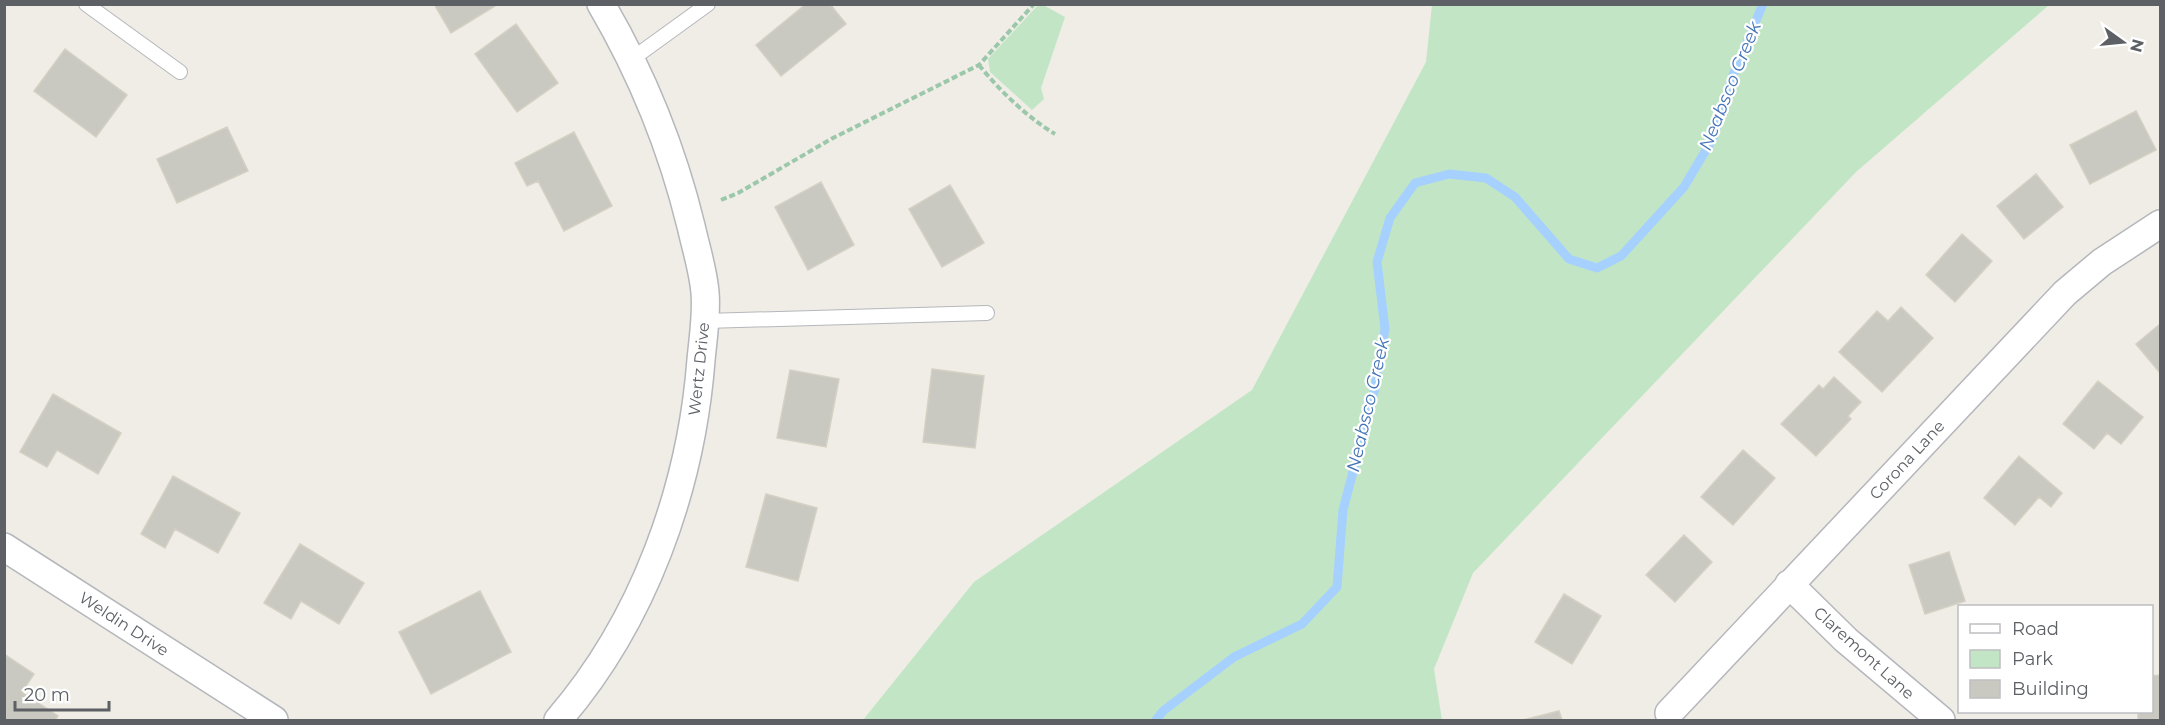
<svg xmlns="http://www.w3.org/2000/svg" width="2165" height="725" font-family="Montserrat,sans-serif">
  <rect width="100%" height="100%" fill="#efede5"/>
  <path fill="#c2e6c5" d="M1038,5L1045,6L1065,17L1041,88L1044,99L1032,110L990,72L988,59Z
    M1432,5H2049L1856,172L1473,573L1434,669L1442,720H863L974,582L1252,390L1426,62Z"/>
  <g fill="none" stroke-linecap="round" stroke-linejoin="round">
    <path stroke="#a6d1fe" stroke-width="9" d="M1156,720L1163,711L1234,657L1302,624L1337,587L1343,510L1375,388L1385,329L1377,262L1390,218L1415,183L1449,174L1486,178L1515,197L1569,259L1597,268L1621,256L1684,187L1713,138L1733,75L1763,4"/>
  </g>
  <path fill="#cac9c1" stroke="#d4d0c3" stroke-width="1.5" d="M434,4H495V6L451,33Z
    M806,4H830L846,24L781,76L756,45Z
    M516,24L558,83L517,112L475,54Z
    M65,49L127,95L96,137L34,91Z
    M2136,111L2156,150L2090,184L2070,145Z
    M227,127L248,171L177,203L157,159Z
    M574,132L612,206L564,231L538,181L527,186L515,163Z
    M2036,174L2063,207L2024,239L1997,206Z
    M821,182L854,245L808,270L775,207Z
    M950,185L984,243L942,267L909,209Z
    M1962,234L1992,261L1955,302L1926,275Z
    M1901,307L1933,338L1882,392L1839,352L1877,311L1888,321Z
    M2160,324V373L2136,344Z
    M932,369L984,376L975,448L923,442Z
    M790,370L839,379L826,447L777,438Z
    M1834,377L1861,402L1848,416L1851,419L1816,456L1781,424L1819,385L1823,389Z
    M2098,381L2143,417L2121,444L2107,433L2094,449L2063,424Z
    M53,394L121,433L98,474L57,450L47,467L20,452Z
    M1743,450L1775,478L1733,525L1701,497Z
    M2019,456L2062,493L2051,507L2039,497L2015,525L1984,498Z
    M173,476L240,513L218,553L175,529L165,548L141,534Z
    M766,494L817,508L798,581L746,567Z
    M1684,535L1712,562L1675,602L1646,575Z
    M300,544L364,583L339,624L301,601L291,619L264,603Z
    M1949,552L1965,601L1925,614L1909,565Z
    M480,591L511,652L431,694L399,632Z
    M1564,594L1601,616L1572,664L1535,642Z
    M4,654L34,674L22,692L58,716L55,720H4Z
    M2160,675V719L2138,720V712H2152V676Z
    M1559,711L1562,720H1523Z"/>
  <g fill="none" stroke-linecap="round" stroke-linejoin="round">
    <g stroke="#b5b7bc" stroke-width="16">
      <path id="lane" d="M86,4L180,72
        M632,59L708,4
        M705,321L987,313"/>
    </g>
    <g stroke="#b5b7bc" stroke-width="30">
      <path id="street" d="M4,547L274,720
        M1789,584L1846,640L1941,720
        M1669,713L2065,293L2102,262L2160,224
        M558,720C643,622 691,490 701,360C703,338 707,315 705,292C703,270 696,248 691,226C672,148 642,74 601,4"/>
    </g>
    <path stroke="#9bc7ab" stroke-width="4" stroke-dasharray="6 3" stroke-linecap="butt" d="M979,65C999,90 1028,118 1055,134
      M721,200L738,193L833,138L979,65L1034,4"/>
    <use href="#lane" stroke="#fff" stroke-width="14"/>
    <use href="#street" stroke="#fff" stroke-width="27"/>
  </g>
  <g text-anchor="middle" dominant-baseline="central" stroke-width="4.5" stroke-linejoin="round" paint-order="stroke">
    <g font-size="16" fill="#5d6065" stroke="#fff">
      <text transform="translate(699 369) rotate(-84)">Wertz Drive</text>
      <text transform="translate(1907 460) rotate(-47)">Corona Lane</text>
      <text transform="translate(124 624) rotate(33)">Weldin Drive</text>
      <text transform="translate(1864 653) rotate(42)">Claremont Lane</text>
    </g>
    <g font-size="18" font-style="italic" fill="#4575b9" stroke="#fff">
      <text transform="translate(1730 86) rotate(-68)">Neabsco Creek</text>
      <text transform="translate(1368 405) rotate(-77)">Neabsco Creek</text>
    </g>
  </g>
  <rect width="2165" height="725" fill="none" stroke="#5d6065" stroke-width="12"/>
  <rect x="1958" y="605" width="195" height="108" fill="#ffffff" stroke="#bebfc1" stroke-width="1.5"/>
  <rect x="1970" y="624" width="30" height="9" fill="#ffffff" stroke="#bebfc1" stroke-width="1.5"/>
  <text x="2012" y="635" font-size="18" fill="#5d6065">Road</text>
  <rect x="1970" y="650" width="30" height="18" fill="#c2e6c5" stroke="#bebfc1" stroke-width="1.5"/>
  <text x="2012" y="665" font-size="18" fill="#5d6065">Park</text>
  <rect x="1970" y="680" width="30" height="18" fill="#cac9c1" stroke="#bebfc1" stroke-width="1.5"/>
  <text x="2012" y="695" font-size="18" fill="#5d6065">Building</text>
  <g transform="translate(2123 42) rotate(105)" stroke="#ffffff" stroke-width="4.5" paint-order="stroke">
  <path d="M0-4.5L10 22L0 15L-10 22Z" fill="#5d6065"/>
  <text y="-9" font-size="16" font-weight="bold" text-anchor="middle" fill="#5d6065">N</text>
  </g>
  <path d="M15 701v9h94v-9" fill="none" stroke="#5d6065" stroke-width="3"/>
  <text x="24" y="701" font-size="18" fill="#5d6065" stroke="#ffffff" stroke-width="4.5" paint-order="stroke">20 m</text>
</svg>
